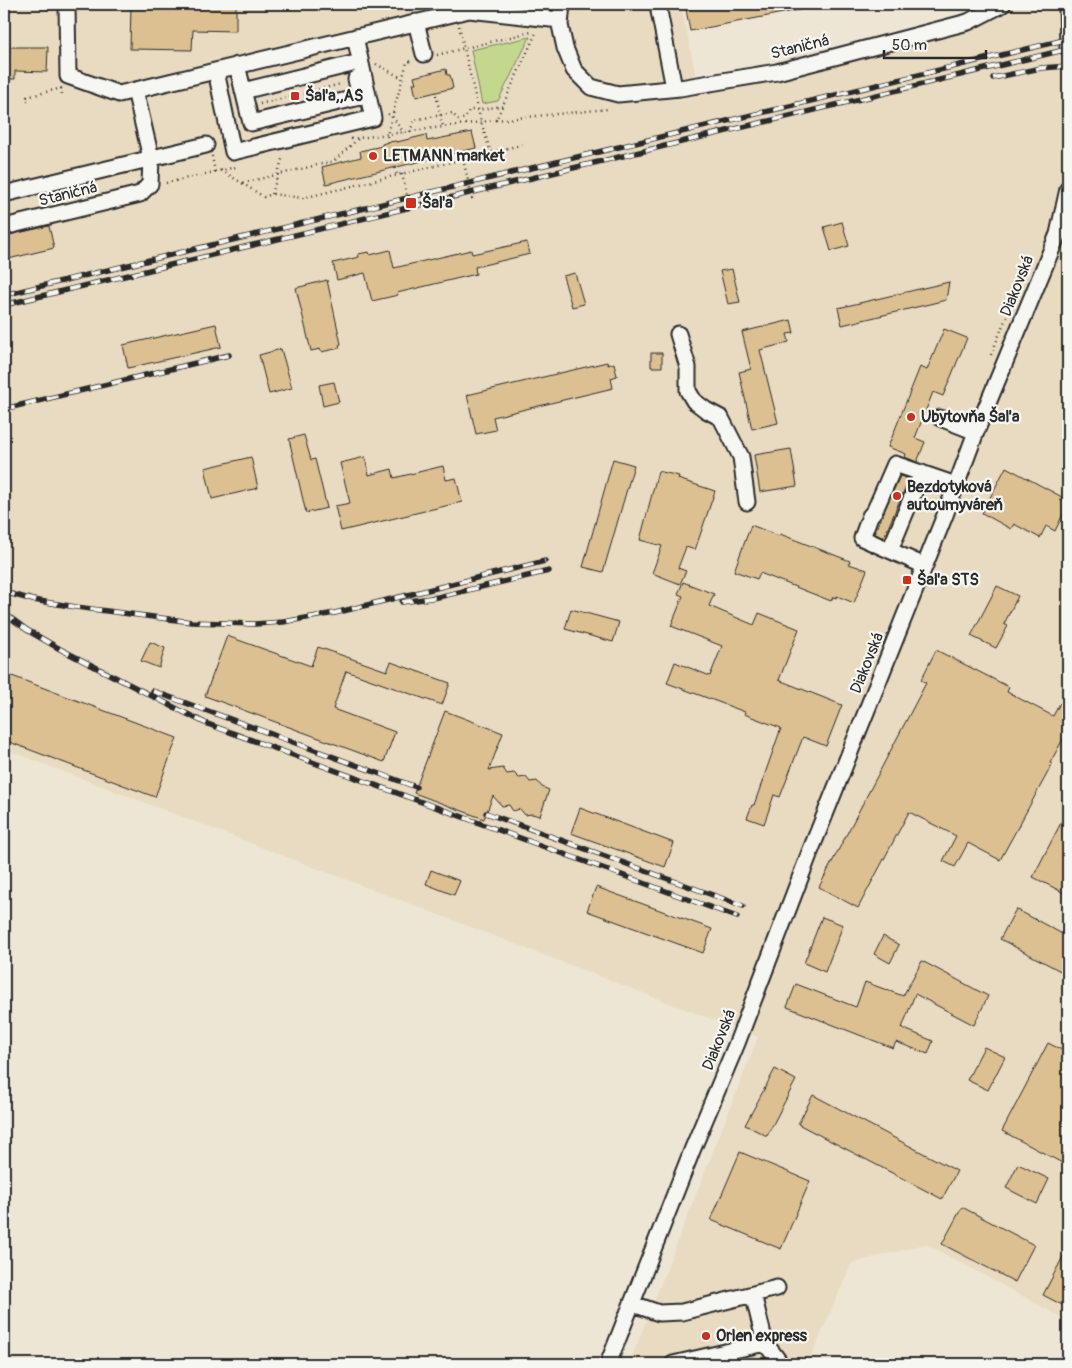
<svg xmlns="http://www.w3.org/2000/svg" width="1072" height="1368" font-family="Pangolin,sans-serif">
  <rect width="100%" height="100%" fill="#eee6d5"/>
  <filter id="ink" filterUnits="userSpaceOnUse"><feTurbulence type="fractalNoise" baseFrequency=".02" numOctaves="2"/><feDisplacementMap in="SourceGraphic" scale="10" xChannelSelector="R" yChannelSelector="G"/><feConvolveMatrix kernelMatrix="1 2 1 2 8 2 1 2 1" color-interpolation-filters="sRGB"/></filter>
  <g filter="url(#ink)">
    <path fill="#e9dbc1" d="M4,4H681L697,81L966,14L1018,4H1068V1321L926,1244L852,1263L808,1364H629L758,1037L4,749Z"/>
    <path fill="#c3d88e" stroke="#77825c" d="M530,37L498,101L482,104L471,50Z"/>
    <path fill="#dcc091" stroke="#2b2b2b" d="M131,4H236V31L193,30L192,50L130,49Z
      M685,4H804V9L690,31Z
      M6,47H48L47,72L15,71V79H4V49H6Z
      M446,69L447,75H450L453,88L416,97L413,83H416L414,77Z
      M472,132L476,148L326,184L322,167L361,157L360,151L382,146V144L388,142L396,141L397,142L426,135L427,141Z
      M842,222L849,246L831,251L824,227Z
      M49,226L54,248L4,260V236Z
      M527,242L530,254L475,267L476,274L397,293L398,295L372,301L365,273L337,280L333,263L359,257L358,254L369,252L370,255L390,250L394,268L471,250L472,254Z
      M732,269L740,302L728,304L720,271Z
      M575,273L584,304L572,307L563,276Z
      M327,280L341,344L339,345L340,348L321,352L320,349L311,351L296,288Z
      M949,282L946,300L842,325L838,308Z
      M791,320L794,333L787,334L789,342L760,350L778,423L752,429L739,372L751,369L742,332Z
      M216,324L221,347L128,368L123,345Z
      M944,329L967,338L943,396L933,392L915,438L925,442L917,462L905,457L906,454L888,447L920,367L927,370Z
      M281,349L292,388L269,394L259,355Z
      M651,353H662V367H651Z
      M607,362L608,365L614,363L617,376L611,378L613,388L493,417L496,430L476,434L467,395Z
      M334,382L339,402L323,406L319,385Z
      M304,435L311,460L315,459L327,508L306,513L289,439Z
      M791,449L797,486L760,492L754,455Z
      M251,457L258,488L212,499L205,468Z
      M365,457L369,475L392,469L394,478L443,466L446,480L456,478L462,502L341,531L335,506L350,503L340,463Z
      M613,459L634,465L603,572L583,567Z
      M1006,467L1062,497L1060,500L1068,504L1055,531L1046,526L1040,538L1014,524L1011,529L982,513Z
      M658,471L679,476L678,479L715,491L695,550L686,547L678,568L686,571L680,584L652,573L662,546L640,540Z
      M900,476L909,479L884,537L874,533Z
      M751,525L779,536L780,534L850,561L849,564L867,570L854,603L837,596L836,598L833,597L831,601L760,573L757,579L734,571Z
      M683,582L714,594L709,606L754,625L759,613L799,629L779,680L842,705L826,746L803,737L780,797L774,795L764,824L747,818L752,805H754L781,728L744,714L745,712L667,683L675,662L710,676L722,646L671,626L683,596L678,594Z
      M997,586L1018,596L1004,624L1008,626L996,648L971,636Z
      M571,609L619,622L613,642L565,629Z
      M227,636L311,666L318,647L387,671L391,662L450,683L442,705L346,671L333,709L395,732L384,762L205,696Z
      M150,642L165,648L159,668L141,661Z
      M936,650L1009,687L1007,692L1053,716L1060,703L1068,708V730L1050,763L1052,764L1047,774L1000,860L968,843L955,867L943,861L956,836L909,812L858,908L819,887L926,683L921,680Z
      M4,673L177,738L155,797L4,740Z
      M445,711L503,733L489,770L503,768L507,774L514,773L519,778L526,777L530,782L537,781L542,787L549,790L540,816L532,814L525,815L520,809L513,811L509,805L502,806L493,796L484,819L414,793Z
      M580,808L674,843L665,867L571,833Z
      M1068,809V895L1033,877Z
      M431,870L460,881L454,895L426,884Z
      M596,887L712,929L703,953L587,911Z
      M1016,909L1068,937V975L1000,939Z
      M822,917L843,925L825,972L804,963Z
      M883,936L899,945L890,963L874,954Z
      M922,961L988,996L974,1025L915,994L902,1028L933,1041L928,1054L896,1042L893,1048L787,1007L796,984L856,1007L865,982L903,996Z
      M1048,1043L1068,1053V1166L1002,1131Z
      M984,1047L1005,1057L988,1090L967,1080Z
      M775,1069L796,1080L767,1136L745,1125Z
      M813,1095L957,1171L942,1199L798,1124Z
      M740,1152L810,1181L781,1249L711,1220Z
      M1018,1164L1049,1179L1037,1204L1006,1188Z
      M962,1207L1034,1245L1015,1282L942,1244Z
      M1068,1247V1308L1043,1295Z"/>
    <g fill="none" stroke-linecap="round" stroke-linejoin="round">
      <g stroke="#2b2b2b" stroke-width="19">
        <path id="minor" d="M67,4L68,76L119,94L469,10L560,20
          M562,4L560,25L565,48L574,70L591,87L618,94L680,88L777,72L968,22L1003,4
          M1067,4L1068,48
          M659,11L674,88
          M416,22L424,54
          M237,65L251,123L360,97L356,79
          M216,71L233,152L373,118L355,37
          M243,91L352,64
          M4,194L206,145
          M4,227L140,194L150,184L151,158L135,90
          M678,334L688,367V391L694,401L706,410L721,418L741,457L747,502
          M940,418L976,432
          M890,550L922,473
          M925,566L862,538L870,516L875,510L895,464L956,485
          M753,1294L765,1343L778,1360L777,1364
          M633,1304L659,1313L682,1312L777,1288
          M608,1364L693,1148L737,1043L810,852L945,515L976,432L1058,234L1068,189
          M673,1364L765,1343"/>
      </g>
      <path stroke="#2b2b2b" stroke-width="2.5" stroke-dasharray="1 4" stroke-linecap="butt" d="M579,7L598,4
        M459,26L481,122L491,153
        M437,55L531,32
        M376,64L402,78
        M61,88L62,94
        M436,95L443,127
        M28,102L27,97L62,88
        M260,104L341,84
        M388,114L392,116L404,133
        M496,120L608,109
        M410,132L414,120L452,113L458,120L466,118L469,110H478L502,106
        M351,139L496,120L536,33V31
        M388,142L387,135L407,62L412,61
        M212,156L215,172
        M463,159L472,198L474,201
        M395,168L397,175
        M221,170L264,197L272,194L303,198L525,144
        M402,174L411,213
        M166,183L236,167
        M243,183L334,161L359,138
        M272,194L283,156
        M991,355L1028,263L1031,259"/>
      <use href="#minor" stroke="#f6f6f2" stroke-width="15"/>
      <g stroke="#2b2b2b" stroke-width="5.5">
        <path id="rail" d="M993,78L1041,68L1068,66
          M4,295L1068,39
          M4,305L1068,49
          M4,409L229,355
          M4,592L33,600L76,607L192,622L255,624L283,622L335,613L545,561
          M402,602L438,597L549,571
          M4,613L27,630L60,649L205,723L737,917
          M153,691L416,787
          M486,813L743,906"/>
      </g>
      <use href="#rail" stroke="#f6f6f2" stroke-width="4" stroke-dasharray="11" stroke-linecap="butt"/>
    </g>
  </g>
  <g fill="#c8321e" stroke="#f6f6f2" stroke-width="2">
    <rect x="290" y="91" width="10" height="10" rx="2.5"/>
    <circle cx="373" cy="156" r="5"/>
    <rect x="405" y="197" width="12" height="12" rx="2.5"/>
    <circle cx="911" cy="417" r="5"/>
    <circle cx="897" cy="496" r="5"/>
    <rect x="902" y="575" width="10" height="10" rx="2.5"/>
    <circle cx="706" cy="1336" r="5"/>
  </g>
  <g text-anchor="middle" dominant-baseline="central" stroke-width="4.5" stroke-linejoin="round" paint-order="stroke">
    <g font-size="16" fill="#2b2b2b" stroke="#f6f6f2">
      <text transform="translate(800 47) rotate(-14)">Staničná</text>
      <text transform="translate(68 194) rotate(-14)">Staničná</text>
      <text transform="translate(1017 286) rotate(-68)">Diakovská</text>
      <text transform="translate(867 663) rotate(-68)">Diakovská</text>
      <text transform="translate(719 1040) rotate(-68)">Diakovská</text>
    </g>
    <g font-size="16" font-weight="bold" fill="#2b2b2b" stroke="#f6f6f2" text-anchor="start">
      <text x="305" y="96">Šaľa,,AS</text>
      <text x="383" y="156">LETMANN market</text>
      <text x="422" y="203">Šaľa</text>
      <text x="921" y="417">Ubytovňa Šaľa</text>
      <text x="907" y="487">Bezdotyková<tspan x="907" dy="18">autoumyváreň</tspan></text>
      <text x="917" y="580">Šaľa STS</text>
      <text x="716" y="1336">Orlen express</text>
    </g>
  </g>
  <rect width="1072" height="1368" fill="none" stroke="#f6f6f2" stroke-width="20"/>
  <rect x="10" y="10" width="1052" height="1348" fill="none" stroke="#2b2b2b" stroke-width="2" filter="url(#ink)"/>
  <path d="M884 50v8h102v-8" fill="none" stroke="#2b2b2b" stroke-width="2.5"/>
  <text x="892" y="50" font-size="15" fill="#2b2b2b" stroke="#f6f6f2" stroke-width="4" paint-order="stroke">50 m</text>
</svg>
